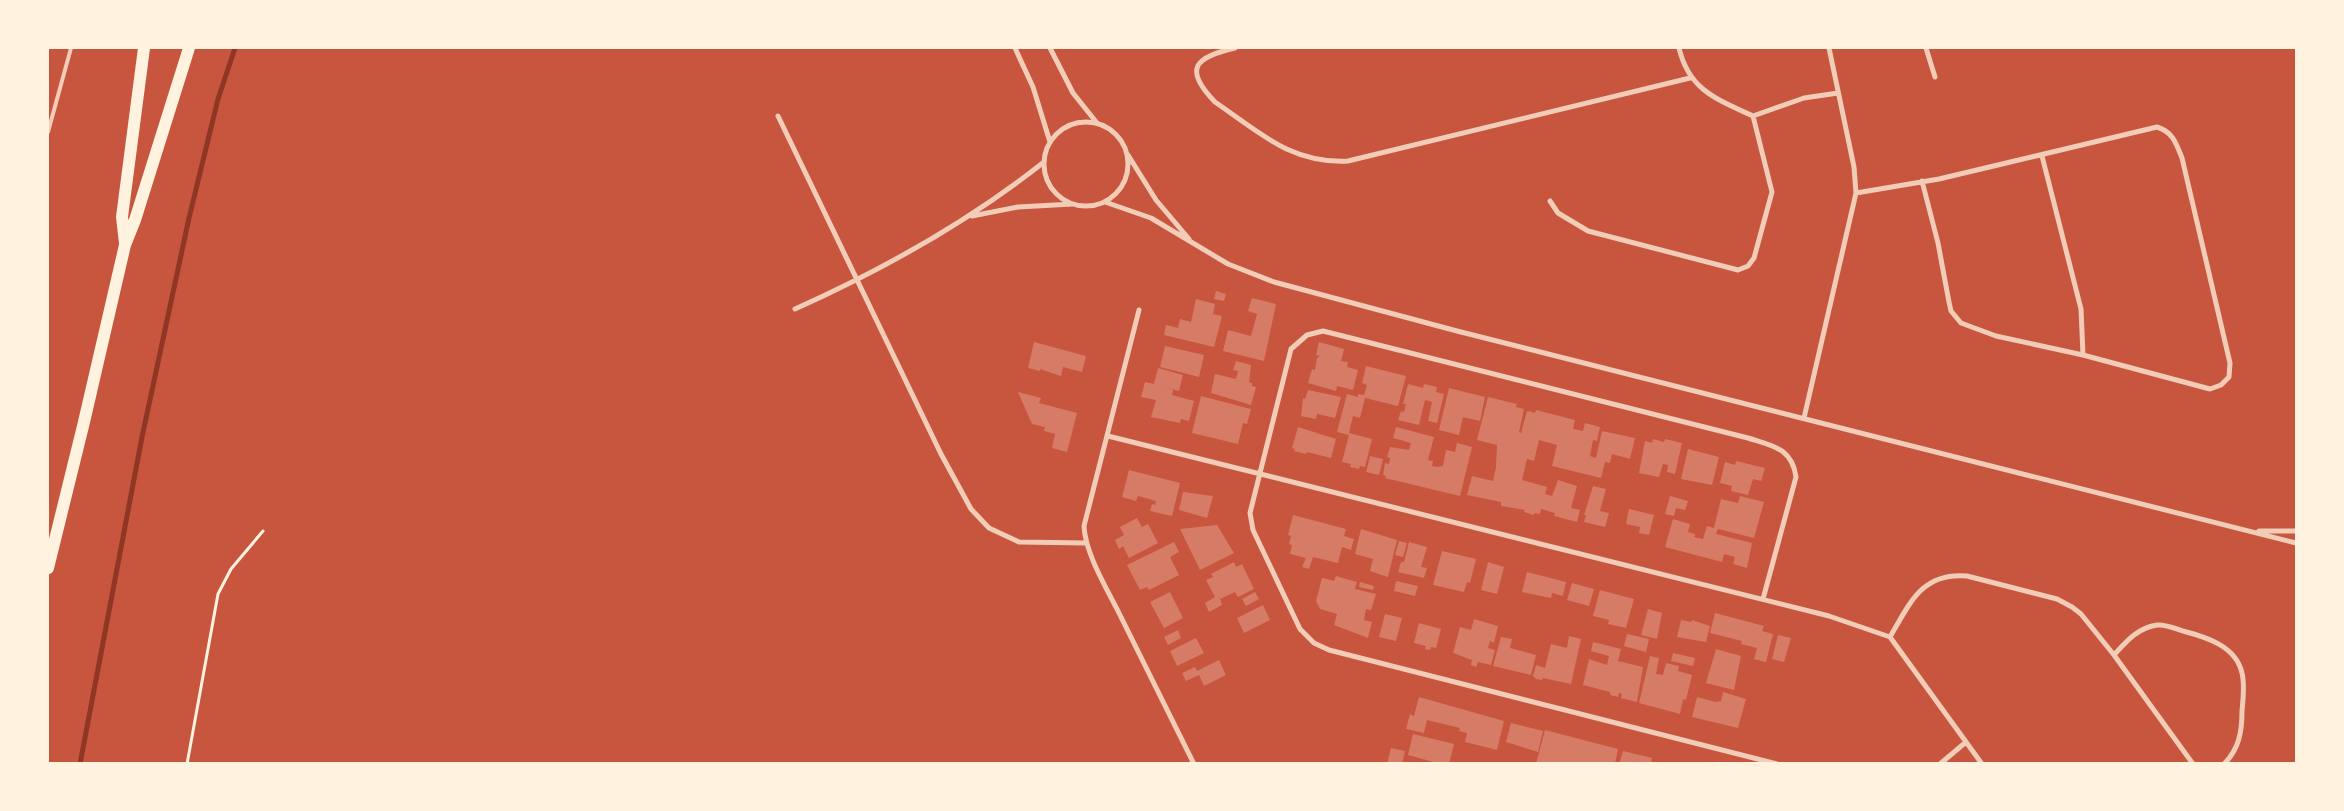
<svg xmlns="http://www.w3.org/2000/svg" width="2344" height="811" font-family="Rubik,sans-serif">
  <rect width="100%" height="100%" fill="#c8553d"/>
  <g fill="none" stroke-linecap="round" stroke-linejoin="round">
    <path stroke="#8f3625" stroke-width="5" d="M80,764L142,437L189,218L218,99L235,48"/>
  </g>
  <path fill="#d67c66" d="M1216,291L1226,294L1224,301L1214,299Z
    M1252,298L1276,304L1264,361L1223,351L1228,330L1251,336L1257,314L1248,311Z
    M1196,299L1215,304L1213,314L1222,316L1214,347L1164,335L1166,325L1178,328L1180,319L1191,322Z
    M1034,342L1086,356L1082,372L1063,367L1061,376L1040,369V371L1028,368Z
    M1319,342L1344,349L1341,361L1348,362L1347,367L1358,370L1353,390L1337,386L1336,391L1308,383L1312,369L1315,370L1317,358L1320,356L1316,355Z
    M1165,346L1204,355L1199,377L1160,367Z
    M1236,361L1251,365L1249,382L1252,383V386L1256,387L1251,405L1211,393L1215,374L1236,379L1238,371L1233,370Z
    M1366,366L1406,376L1398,406L1365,398L1360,418L1353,416L1349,433L1372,439L1365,467L1360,466L1359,469L1350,467L1351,464L1342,462L1349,435L1337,432L1347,394L1358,397V394L1364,395L1367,385L1362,383Z
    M1158,368L1183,375L1179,391L1161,387L1173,390L1172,395L1194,401L1189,421L1181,419L1180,423L1151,417L1156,400L1141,397L1145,382L1154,384Z
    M1408,384L1423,388L1424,384L1437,387L1436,392L1444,394L1437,423L1428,421L1432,402L1425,400L1419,425L1398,420L1401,411L1404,412L1406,404H1403Z
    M1449,388L1485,397L1480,421L1463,417L1459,435L1439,430Z
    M1308,390L1341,397L1335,418L1317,414L1316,419L1301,416L1303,398L1305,399Z
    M1018,392L1041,398L1039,403L1077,413L1067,452L1052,448L1055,434L1044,431L1045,427L1032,424Z
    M1201,396L1251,409L1247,424L1243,423L1238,444L1192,433Z
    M1488,397L1517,404L1516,407L1524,409L1519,432L1521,433L1527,411L1535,413L1536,410L1575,420L1573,429L1583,431L1585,423L1600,427L1597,441L1593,440L1590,456L1596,458L1602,431L1635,438L1630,459L1612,454L1610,463L1605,462L1601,478L1552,466L1557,445L1539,440L1534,461L1527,459L1522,480L1547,487L1545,494L1552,496L1558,480L1577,486L1571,508L1580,510L1577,522L1554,516L1555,513L1541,509L1540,514L1534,513V515L1524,512L1525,510L1501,506V502L1467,495L1472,476L1493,481L1496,467L1497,445L1477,440Z
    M1298,427L1336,439L1331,458L1307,452L1306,454L1294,451L1295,449L1292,448Z
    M1396,427L1434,437L1428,460L1433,461L1432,466L1437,467L1443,466L1446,450L1455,452L1457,443L1472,447L1460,496L1385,478L1386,476L1383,475L1385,463L1389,464L1390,458L1387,457L1390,447L1409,450L1411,443L1393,438Z
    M1653,439L1664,442L1665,439L1682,443L1675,474L1667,472L1668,465L1663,464L1659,477L1639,473L1645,441L1652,443Z
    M1688,449L1719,457L1712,485L1681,479Z
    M1370,456L1383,459L1379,475L1366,472Z
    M1736,461L1765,468L1761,481L1753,479L1748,495L1731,491L1732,486L1720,483L1725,462L1735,465Z
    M1129,470L1180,483L1172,516L1150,511L1152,504L1155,505L1156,501L1138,496L1136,501L1122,497Z
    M1593,486L1606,489L1600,511L1609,513L1605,527L1584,522L1586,515H1584Z
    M1183,492L1213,496L1207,518L1179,510Z
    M1670,496L1688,501L1685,510L1676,508L1674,516L1665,514Z
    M1740,496L1764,502L1754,538L1718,529L1716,534L1752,543L1747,568L1733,564L1735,557L1724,554L1722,562L1665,547L1673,519L1690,524L1688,532L1695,534L1694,537L1703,539L1707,526L1714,528L1721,499L1738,503Z
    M1629,509L1654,515L1649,535L1639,533L1640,527L1626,524Z
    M1293,515L1346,529L1344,536L1354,539L1351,550L1342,547L1338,563L1313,557L1309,569L1302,567L1306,558L1290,554L1292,545L1289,544L1291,536L1288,535Z
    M1137,518L1142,527L1148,524L1158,543L1129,558L1123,546L1119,549L1115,540L1124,535L1120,527Z
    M1217,525L1234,553L1200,570L1180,529Z
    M1361,529L1397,540L1388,577L1370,571L1373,559L1355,554Z
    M1399,541L1407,543L1403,557L1395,555Z
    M1174,542L1179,552L1170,557L1179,575L1149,590L1147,587L1140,590L1127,565Z
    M1409,542L1427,547L1421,567L1427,568L1424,578L1398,572L1401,562H1404Z
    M1442,551L1476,559L1470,583L1467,582L1464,592L1433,585Z
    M1234,562L1236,567L1242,564L1254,589L1238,597L1235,592L1220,599L1222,605L1209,612L1205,603L1215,597L1206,580L1213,577L1211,574Z
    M1488,562L1504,567L1497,594L1481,590Z
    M1527,572L1566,582L1563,596L1552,593L1551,598L1522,592Z
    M1336,576L1357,582L1355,589L1376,594L1371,610L1366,609L1364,620L1372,622L1368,638L1334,625L1337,614L1320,609L1316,601L1322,578L1334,581Z
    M1396,581L1418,586L1415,596L1394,591Z
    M1360,582L1374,586L1373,590L1359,587Z
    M1572,583L1594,589L1589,606L1567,600Z
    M1600,590L1634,599L1626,628L1608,624L1609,620L1593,616Z
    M1170,592L1183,618L1164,628L1150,602Z
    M1255,592L1259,599L1246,606L1242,599Z
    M1263,605L1270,620L1244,633L1237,618Z
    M1648,609L1662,613L1657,639L1641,635Z
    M1715,613L1764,626L1762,631L1773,634L1766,662L1754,659L1757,648L1741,644L1742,641L1710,633Z
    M1385,614L1402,618L1396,641L1379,637Z
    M1474,619L1498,626L1494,643L1490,641L1488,648L1495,650L1491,665L1478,662L1476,667L1471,665L1472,660L1453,653L1460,627L1471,630Z
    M1681,620L1691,622L1692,620L1710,626L1706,642L1677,637Z
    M1419,623L1441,629L1436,648L1431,647L1430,650L1425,649L1426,646L1414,643Z
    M1178,630L1181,638L1168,645L1164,637Z
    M1627,634L1649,639L1646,652L1624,646Z
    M1778,635L1791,638L1784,662L1772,659Z
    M1569,636L1581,639L1571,684L1543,678L1542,680L1536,679L1533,676L1536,665L1545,668L1551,644L1567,648Z
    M1501,637L1512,639L1510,648L1536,655L1531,675L1493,666Z
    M1196,638L1204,653L1177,666L1170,651Z
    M1593,642L1621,649L1618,661L1643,667L1637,702L1621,698L1622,694L1619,693L1618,697L1610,695V692L1583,685L1589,659L1607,665L1609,656L1591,651Z
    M1716,649L1741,656L1734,690L1706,683Z
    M1673,653L1695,658L1693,666L1671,661Z
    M1650,656L1659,658L1656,674L1663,675L1666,663L1679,666L1678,671L1692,675L1686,700L1683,699L1680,714L1639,703Z
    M1219,660L1226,675L1204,686L1199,675L1186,681L1182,673L1195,667L1197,671Z
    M1723,692L1746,699L1738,728L1692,717L1697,697L1716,702L1721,701Z
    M1419,697L1504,721L1497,750L1465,742L1467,733L1459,731L1460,728L1427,720L1424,733L1406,729L1410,714L1414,716Z
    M1511,723L1543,731L1538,752L1506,742Z
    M1545,730L1618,749L1615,764H1536Z
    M1413,734L1454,744L1449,764H1441L1408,755Z
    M1391,748L1405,751L1402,764H1387Z
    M1623,751L1652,758L1651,764H1619Z"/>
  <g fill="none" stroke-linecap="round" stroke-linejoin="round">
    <path stroke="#fff3e0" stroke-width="3" d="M187,764L218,594L231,569L263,531"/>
    <path stroke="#f1ccb7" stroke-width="4" d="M48,132L71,48"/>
    <path stroke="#f1ccb7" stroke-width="5" d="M1015,48L1033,87L1050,142
      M1050,48L1073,93L1097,123
      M1235,48C1196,57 1182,68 1215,102C1259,132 1291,164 1348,161L1690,78
      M1679,48C1689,90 1716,99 1753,116L1804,98L1838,93
      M1926,48L1935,77
      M778,116L941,454L971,509L989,528L1019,542L1086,543
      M1044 164a42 42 0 1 1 84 0a42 42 0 1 1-84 0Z
      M1128,155L1156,200L1189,239
      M2042,156L2081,309L2083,355
      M1856,193L1939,179L2157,127C2173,132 2176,143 2182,158L2230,363L2229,377L2221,385L2210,389L2083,355L1996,336L1961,323L1951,311L1949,302L1938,243L1922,181
      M1550,201L1558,213L1588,231L1738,270L1748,266L1754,258L1772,192L1753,116
      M1105,202L1151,218L1228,264L1274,282L1457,331L2296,543
      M972,216L1018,207L1073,204
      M795,309C882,270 968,222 1044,162
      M1139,310L1084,526C1085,553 1107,589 1119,613C1144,663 1169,713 1194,764
      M1804,418L1856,193L1854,167L1829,48
      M1108,436L1829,616L1890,637L1982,764
      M2259,531H2296
      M1763,599L1796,477C1792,448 1773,446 1748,438L1323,331L1307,335L1291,349L1250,513L1253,530L1300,629L1314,643L1329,650L1777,764
      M1890,637C1910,603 1922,572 1967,576L2057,599L2072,607L2081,614L2114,655L2193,764
      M2114,655C2126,642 2137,628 2157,625C2165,624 2174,628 2183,631C2206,637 2236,646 2242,673C2245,685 2243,700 2242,711C2242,732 2239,749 2224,764
      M1940,764L1966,742"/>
    <path stroke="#fff3e0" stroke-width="12" d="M125,243L122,217L144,48
      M48,568L84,422L125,245L135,220L189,48"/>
  </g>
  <rect width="2344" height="811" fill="none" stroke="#fff3e0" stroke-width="98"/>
</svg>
